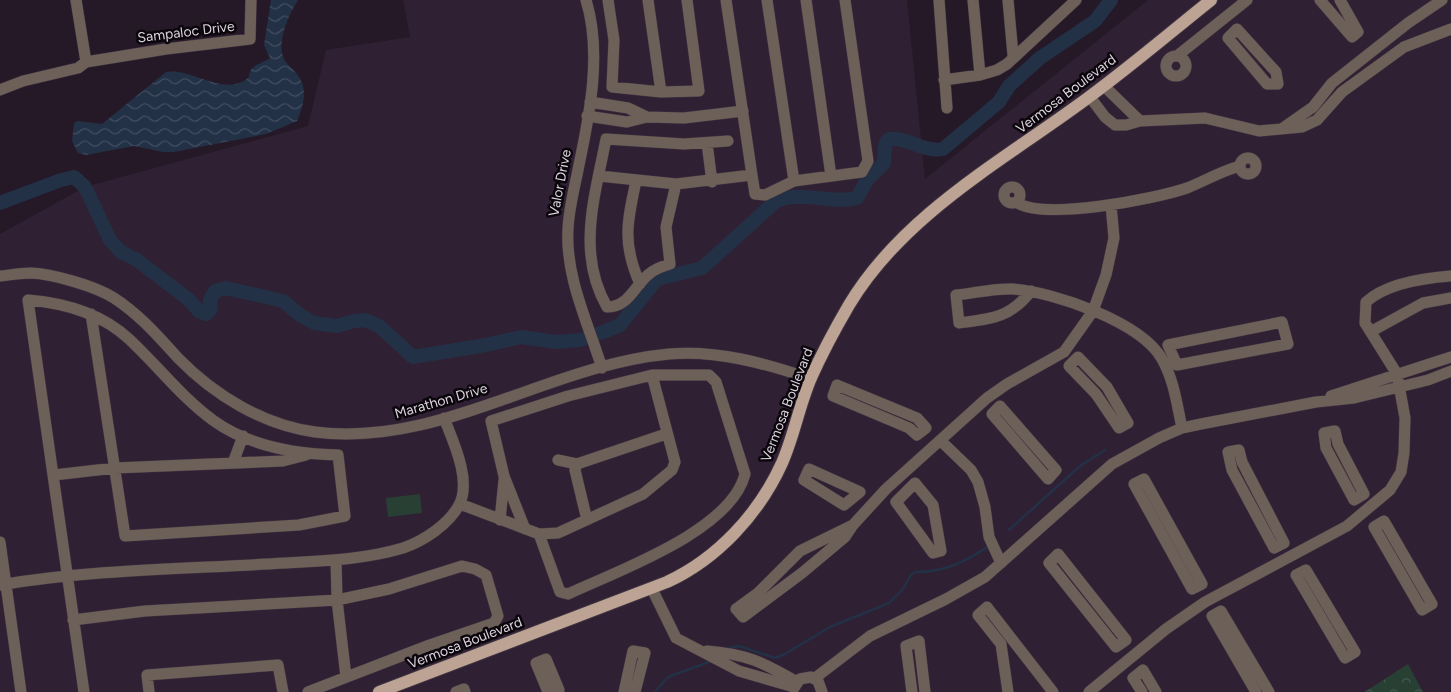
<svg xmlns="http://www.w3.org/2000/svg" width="1451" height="692" font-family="Figtree,sans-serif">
  <defs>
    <pattern id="forest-crowns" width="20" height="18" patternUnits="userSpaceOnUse" patternTransform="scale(1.25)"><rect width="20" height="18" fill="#283f33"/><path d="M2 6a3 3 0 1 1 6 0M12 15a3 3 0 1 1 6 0" fill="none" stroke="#475a50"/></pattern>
    <pattern id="water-waves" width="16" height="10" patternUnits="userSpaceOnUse" patternTransform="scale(1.25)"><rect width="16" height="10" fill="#233147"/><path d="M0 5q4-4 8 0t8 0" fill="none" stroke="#424e61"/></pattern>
  </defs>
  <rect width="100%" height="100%" fill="#251927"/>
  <path fill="#302033" d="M403,0H907L925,179L1148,0H1451V692H0V234L85,187L308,126L326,50L410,37Z"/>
  <path fill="url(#forest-crowns)" d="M1408,664L1423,692H1365L1366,691Z"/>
  <path fill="#283f33" d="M420,494L422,513L388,517L386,498Z"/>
  <path fill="url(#water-waves)" d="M271,0H298C289,14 276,42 284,59C287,65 295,70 299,77C308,90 303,107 297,121L266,134L174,152H163L134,146L86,155L78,153L72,141L74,123L78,121L102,124L166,72C192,67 225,99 249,77C250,64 260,65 270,58L264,45Z"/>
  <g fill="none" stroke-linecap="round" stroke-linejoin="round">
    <path stroke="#233147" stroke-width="2.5" d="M1009,530L1080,466L1105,450
      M726,649L739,646L775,658L785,654L830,627L889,603L903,589L911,575L915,572C945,572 965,562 989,546
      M655,692L668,677L709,662"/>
    <path stroke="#233147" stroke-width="14" d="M0,203L61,180L74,177L85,187L110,240L121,252L137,260L188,299L199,311L206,314L211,309L210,300L215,291L226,288L283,301L300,315L314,323L337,326L354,321L365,320L379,326L413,357L486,345L521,337L557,342L580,340L606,331L620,325L657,279L702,268L775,202C800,189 830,205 857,198L867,180L884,163L885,145L889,139C908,137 924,153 943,149L999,102L1009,86L1040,58L1095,21L1111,0"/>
    <g stroke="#3f3341" stroke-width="12">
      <path id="minor" d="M76,0L86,62
        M586,0C602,52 590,113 579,165C575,186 569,207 568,229C565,276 588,323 602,368
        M608,0L614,40L612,87L661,92L699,91L687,0
        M648,0L661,92
        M726,0L752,175
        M767,0L794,181
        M806,0L831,176
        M939,0L947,108
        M973,0L980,75
        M1008,0L1013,55
        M1320,0L1352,37L1358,32L1340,0
        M1237,29L1276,72L1278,84H1267L1228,38Z
        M1166 66a10 10 0 1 1 20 0a10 10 0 1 1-20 0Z
        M1177,56L1247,0
        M944,80L980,75L997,70L1007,64L1076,0
        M1104,86L1140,121
        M0,90L23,81L78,68L86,62L166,49L250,39L251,0
        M1090,97L1105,117L1115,125H1126L1140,121L1205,118L1259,131L1302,127L1317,120L1342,92L1404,47L1451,29
        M590,102L628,108L647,117
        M587,116L627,122L647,117L684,118L743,111
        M1283,128L1313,107L1332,83L1408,23L1442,0
        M707,143L712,182
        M1240 166a8 8 0 1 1 16 0a8 8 0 1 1-16 0Z
        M599,176L676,184L752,175L755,194L765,195L794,181L862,172L868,161L845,0
        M636,181C627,223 622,243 640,284
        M676,184L666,227L670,264C663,266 655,269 649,274C634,286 629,307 607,307C576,253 595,196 606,139L684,144L728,141
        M1004 195a8 8 0 1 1 16 0a8 8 0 1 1-16 0Z
        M1016,202C1043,221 1155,199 1187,188C1205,181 1221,171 1240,166
        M0,276C10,275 21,273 31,273C53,274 95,286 114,298C140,315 158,336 178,358C214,395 263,425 315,432C439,448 548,365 669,354C717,350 765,363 811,379
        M1031,291C1010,318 991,319 959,323L956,295C975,293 995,288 1013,289C1054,292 1141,322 1162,359C1174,380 1177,405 1182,428
        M1282,322L1288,344L1177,365L1168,345Z
        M1372,331L1423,303L1451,298
        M1078,357L1107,387L1128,423L1119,428L1096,394L1069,366Z
        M837,385L917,418L926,428L917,435L909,428L833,396Z
        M1331,396L1451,357
        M1000,406L1056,470L1048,479L992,414Z
        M1335,431L1338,444L1364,494L1354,500L1326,448L1324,433Z
        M941,441L971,470L978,482L985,507L989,537L1001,563
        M1239,450L1242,462L1284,543L1274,548L1232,470L1228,452Z
        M558,460L577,464
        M233,463L243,436
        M809,469L860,492L844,505L804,480Z
        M54,475L115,468L283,461L306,455
        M1144,479L1202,584L1192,589L1134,484Z
        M915,483L933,505L941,551L933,553L896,502Z
        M460,504L539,534L558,533L643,494L672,470L675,462L652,375
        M500,520L504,480
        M587,520L575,470L577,464L666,434
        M1384,521L1432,604L1422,610L1374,527Z
        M853,525L800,551L758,593L736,609L743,617L802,573L845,537L853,525L886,489L987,398L1007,384L1064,352L1093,311L1106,275L1114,238L1111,205
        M525,529L504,476L491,421L568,396L652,375H709L716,382L745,474C731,531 617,571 568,594L560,592L539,534
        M0,542L21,692
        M1058,554L1126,640L1116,647L1049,563Z
        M336,560L337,600L346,677
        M1306,570L1355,652L1345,658L1296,575Z
        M0,585C88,570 179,569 268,564C312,561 360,561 403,548C424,541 449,524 459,505C472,481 453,441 444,418
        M652,589L676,638L739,671L794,687
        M73,620L145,611L337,600L389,589L462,566L475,569L486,575L498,616L494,623L427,646L308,692
        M707,651C746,654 763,662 797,682
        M815,678L870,636L946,599L985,577L1112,464L1159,438L1182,428L1201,424L1316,402L1354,398L1428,380L1451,371
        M794,688L800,679L811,677L818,681L822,692
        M84,692L28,300C65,303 102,314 129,339C158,366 182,398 214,421C249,446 296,454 338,455L345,516L299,525L125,536L91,314
        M149,692L147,675L278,665L283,692
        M456,692L464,689L465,692
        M548,692L536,663L546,659L559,690L554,692
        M624,692L633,651L645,653L635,692
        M912,692L906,646L919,641L925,692
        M1008,692L1001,644L978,615L987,607L1053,692
        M1089,692L1166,629L1205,602L1347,526L1390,490L1401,472L1404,453L1405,418L1397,374L1365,323L1366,302C1387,283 1423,278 1451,276
        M1142,692L1133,678L1143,670L1156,692
        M1256,692L1212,616L1221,611L1269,692"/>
    </g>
    <g stroke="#3f3341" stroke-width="14">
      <path id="major" d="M379,692L667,582C717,559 759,514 782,463C794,436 799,406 811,378C822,353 835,329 849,305C904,213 1006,159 1089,97C1131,66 1171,32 1211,0"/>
    </g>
    <use href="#minor" stroke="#6c6058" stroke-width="11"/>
    <use href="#major" stroke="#bca393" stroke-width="12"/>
  </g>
  <g text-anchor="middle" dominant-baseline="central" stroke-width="5" stroke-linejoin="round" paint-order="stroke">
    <g font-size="14" fill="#dcd4de" stroke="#0b060c">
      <text transform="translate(186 32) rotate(-7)">Sampaloc Drive</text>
      <text transform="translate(1066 94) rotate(-37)">Vermosa Boulevard</text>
      <text transform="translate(560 183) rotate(-79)">Valor Drive</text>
      <text transform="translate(441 401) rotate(-16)">Marathon Drive</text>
      <text transform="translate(787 405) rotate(-69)">Vermosa Boulevard</text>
      <text transform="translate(465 643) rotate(-21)">Vermosa Boulevard</text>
    </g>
  </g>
</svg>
